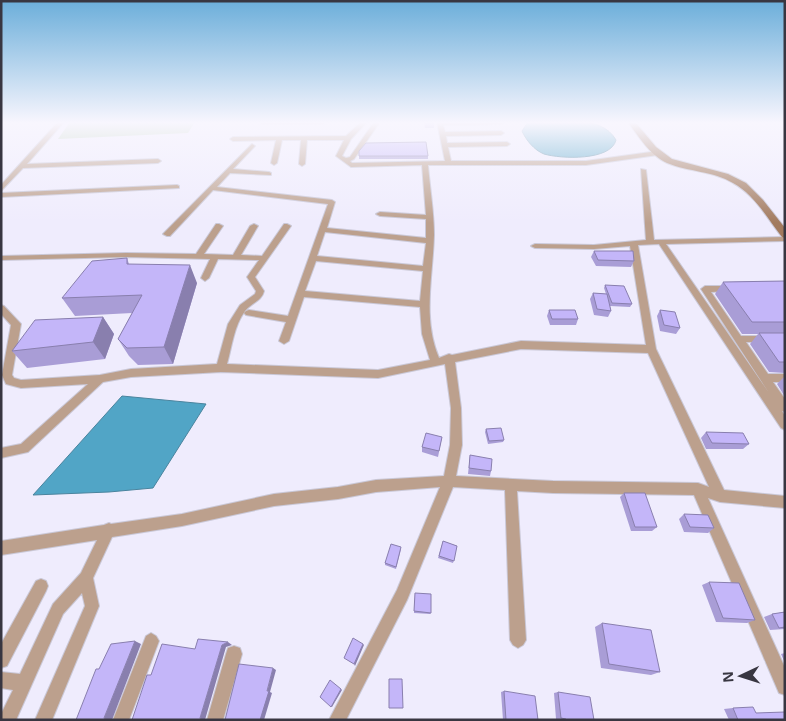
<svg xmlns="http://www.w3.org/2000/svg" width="786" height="721" font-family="'Noto Sans',sans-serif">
  <rect width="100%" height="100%" fill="#efecfd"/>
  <path fill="#b3cfa9" d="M70,122H195L188,133L58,139Z"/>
  <path fill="#51a5c6" stroke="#4a849e" d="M528,122C555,122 601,113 616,140C611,161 561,159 544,154C534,150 526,140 522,131Z
    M122,396L206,404L153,488L109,492L33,495Z"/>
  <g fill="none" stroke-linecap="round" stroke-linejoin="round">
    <g stroke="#cac8d7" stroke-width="2">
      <path id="street" d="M58,122H64L27,164L158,159L161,161L158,163L23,168L1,191V185Z
        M259,122H326L323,124H262Z
        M361,122H367L351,139L342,156L346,158L350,157L374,122H380L354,159L350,161L352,163L445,161L437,122H505L502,124L443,125L445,132L501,131L504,133L501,135L446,136L447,143L507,142L510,144L507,146L448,147L451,161H586L658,151L661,153L658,155L586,165H428C430,189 434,212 434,235C433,276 422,318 439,358L449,354L452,355L521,341L646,345L630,246L594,249L535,248L531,246L535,244L594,245L646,240L641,169L646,170L654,240L785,237V241L666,244L769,393L701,289L705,286H733L734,288L730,291L711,292L741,336H785V342H746L768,374H785V382H773L785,399V412L782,411L785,416V430L781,428L659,244L638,245L656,349L724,490L785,496V508L720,502L708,498L785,668V695L779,693L694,495L553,493L517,491L526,640L523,645L518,648L513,645L510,640L505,490L453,487L407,600L346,720H329L397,590L440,487L376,492L338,499L274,506L182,526L112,537L93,578L99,606L52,720H35L85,606L82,593L63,614L16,720H1V714L13,690L1,688V672L20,674L53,604L81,573L97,540L1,555V541L104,525L109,523L111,524L182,514L274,494L338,487L376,480L444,476L450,445L451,408L445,364L378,378L221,372L131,377L103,382L28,452L1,458V448L21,444L88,384L21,388L6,384L2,375L11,325L1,314V305L4,306L21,324L12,375L14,378L21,380L100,375L131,369L217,364L228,324L240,305L255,294L256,291L247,277L259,260L218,259L209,278L205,281L201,278L210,259L126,257L1,260V256L126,253L196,254L216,224H219L223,226L204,254L233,255L250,226L254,224L258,226L241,255L262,256L284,224H287L291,226L255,277L264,291C262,301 251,303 245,311C234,326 232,346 227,364L378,370L430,360L422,334L420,307L304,297L289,341L284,344L279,341L286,322L246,315L244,313L246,311L249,310L288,316L328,204L213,190L170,236H167L163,234L252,144L255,146L254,147L233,169L269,172L271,173V175L230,173L217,187L332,200L335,202L327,228L426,238V219L380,216L376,214L380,212L426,215L422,165L351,167L336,156L344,140H307L305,164L302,166L299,164L301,140H282L277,163L274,165L271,163L276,140L233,141L230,139L233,137L346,136ZM325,232L426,243L423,266L317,256ZM316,261L423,271L420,301L305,291ZM521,349L648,353L709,487L698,483L553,481L456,476L462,445L461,408L455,362Z
        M177,185L179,186V188L1,197V193Z
        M41,579L46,581L48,586L46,591L7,666L1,668V644L36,581Z
        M151,633L156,636L159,641L129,720H113L146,636Z
        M234,646L240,648L242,654L223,720H207L226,654L228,648Z"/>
    </g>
    <g stroke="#cac8d7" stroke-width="2">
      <path id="secondary" d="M628,122H635L656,147L672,159L728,174L746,183L763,200L785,228V238L782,237C767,218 755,195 733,183C713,171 689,172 667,163C651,156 638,136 628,122Z"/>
    </g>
    <use href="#street" fill="#bca08d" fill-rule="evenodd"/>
    <use href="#secondary" fill="#a27a5e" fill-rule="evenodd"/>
  </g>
  <path fill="#a99dd6" d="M424,122H434V128H425Z
    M359,156H428V159H359Z
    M594,251L634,261L631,267L596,266L591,257Z
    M127,258L129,264L197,283L173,364L138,365L129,356L118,339L132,313L75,316L62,298Z
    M785,281V373L769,372L750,344L758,334H742L715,294L723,282Z
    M605,285L632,304L630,307L610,306L611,311L608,317L594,315L590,299L593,293L606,294L604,288Z
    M549,310L578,319L576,325H550L547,316Z
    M660,310L680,328L676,334L660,331L657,316Z
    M103,317L114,334L105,359L27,368L12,351Z
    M785,376V397L777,384Z
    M486,429L504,440L503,442L488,444L485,432Z
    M706,432L749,444L743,449H706L701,438Z
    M442,437L438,457L422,452V447Z
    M470,455L491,471L490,476L468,474Z
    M624,493L657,527L652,531H631L620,497Z
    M684,514L714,528L708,533L684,532L679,519Z
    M443,541L457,546L453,563L438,558Z
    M401,549L396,569L385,565V563Z
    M709,582L755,620L747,623L716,622L702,585Z
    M415,593L431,613L430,614L414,613Z
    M785,612V629L770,630L764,617L772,614Z
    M602,623L660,672L651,675L601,668L595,627Z
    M785,653V663L781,654Z
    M504,691L538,720H503L501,692Z
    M558,692L594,720H562L556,719L554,693Z
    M733,708L756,713L785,720H729L724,709Z"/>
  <path fill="#897fae" d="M190,265L197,283L173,364L164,347Z
    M103,317L114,334L105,359L93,342Z
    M135,641L141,644L112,720H105L104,718Z
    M228,642L232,645L226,647L205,720H201L200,718L222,645Z
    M363,644L364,645L355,666L354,664Z
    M273,668L276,670L270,692L272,693L264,720H260Z
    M341,689L342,690L332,707H331Z"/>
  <path fill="#c4b6f9" stroke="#897fae" d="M425,122H434L435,123H425Z
    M426,142L428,156H359V151L366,143Z
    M594,251H633L634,261L598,260Z
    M127,258V264L190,265L164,347L127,348L118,339L142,295L62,298L92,261Z
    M785,281V322H752L723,282Z
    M605,285L624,286L632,304L612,303Z
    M593,293L607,294L611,311L597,309Z
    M549,310H575L578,319H552Z
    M660,310L675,312L680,328L664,325Z
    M103,317L93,342L12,351L35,320Z
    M759,333H785V362H779Z
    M501,428L504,440L489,441L486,429Z
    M706,432L743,433L749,444L712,443Z
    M426,433L442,437L439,451L422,447Z
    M470,455L492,459L491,471L469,468Z
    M624,493H645L657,527H635Z
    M684,514L708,515L714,528L690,527Z
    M443,541L457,546L454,561L439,556Z
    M391,544L401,547L396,567L385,563Z
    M709,582L739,583L755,620L723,618Z
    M415,593L431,594V613L414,611Z
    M785,612V627L779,628L772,614Z
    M602,623L651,630L660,672L609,664Z
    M353,638L363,644L354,664L344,658Z
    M198,639L228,642L222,645L200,718L201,720H132L147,675H151L162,644L195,649Z
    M135,641L104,718L105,720H76L96,669H99L111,644Z
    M239,664L273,668L267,691H269L260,720H225Z
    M389,679H402L403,708H389Z
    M330,680L341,689L331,707L320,697Z
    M504,691L535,696L538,720H506Z
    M558,692L590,697L594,720H567L566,719L561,718Z
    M753,707L756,713L785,712V720H738L733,708Z"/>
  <linearGradient id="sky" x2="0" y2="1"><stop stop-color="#6baeda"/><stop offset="0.55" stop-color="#f8f6fe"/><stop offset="1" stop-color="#f8f6fe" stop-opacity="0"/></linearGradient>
  <rect width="786" height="223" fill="url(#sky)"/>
  <rect width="786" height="721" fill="none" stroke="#383641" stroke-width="5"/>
  <g transform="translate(741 676) rotate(266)" stroke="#efecfd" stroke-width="4" paint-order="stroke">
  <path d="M0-4L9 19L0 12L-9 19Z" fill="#383641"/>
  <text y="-8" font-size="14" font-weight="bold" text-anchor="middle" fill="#383641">N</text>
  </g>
</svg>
